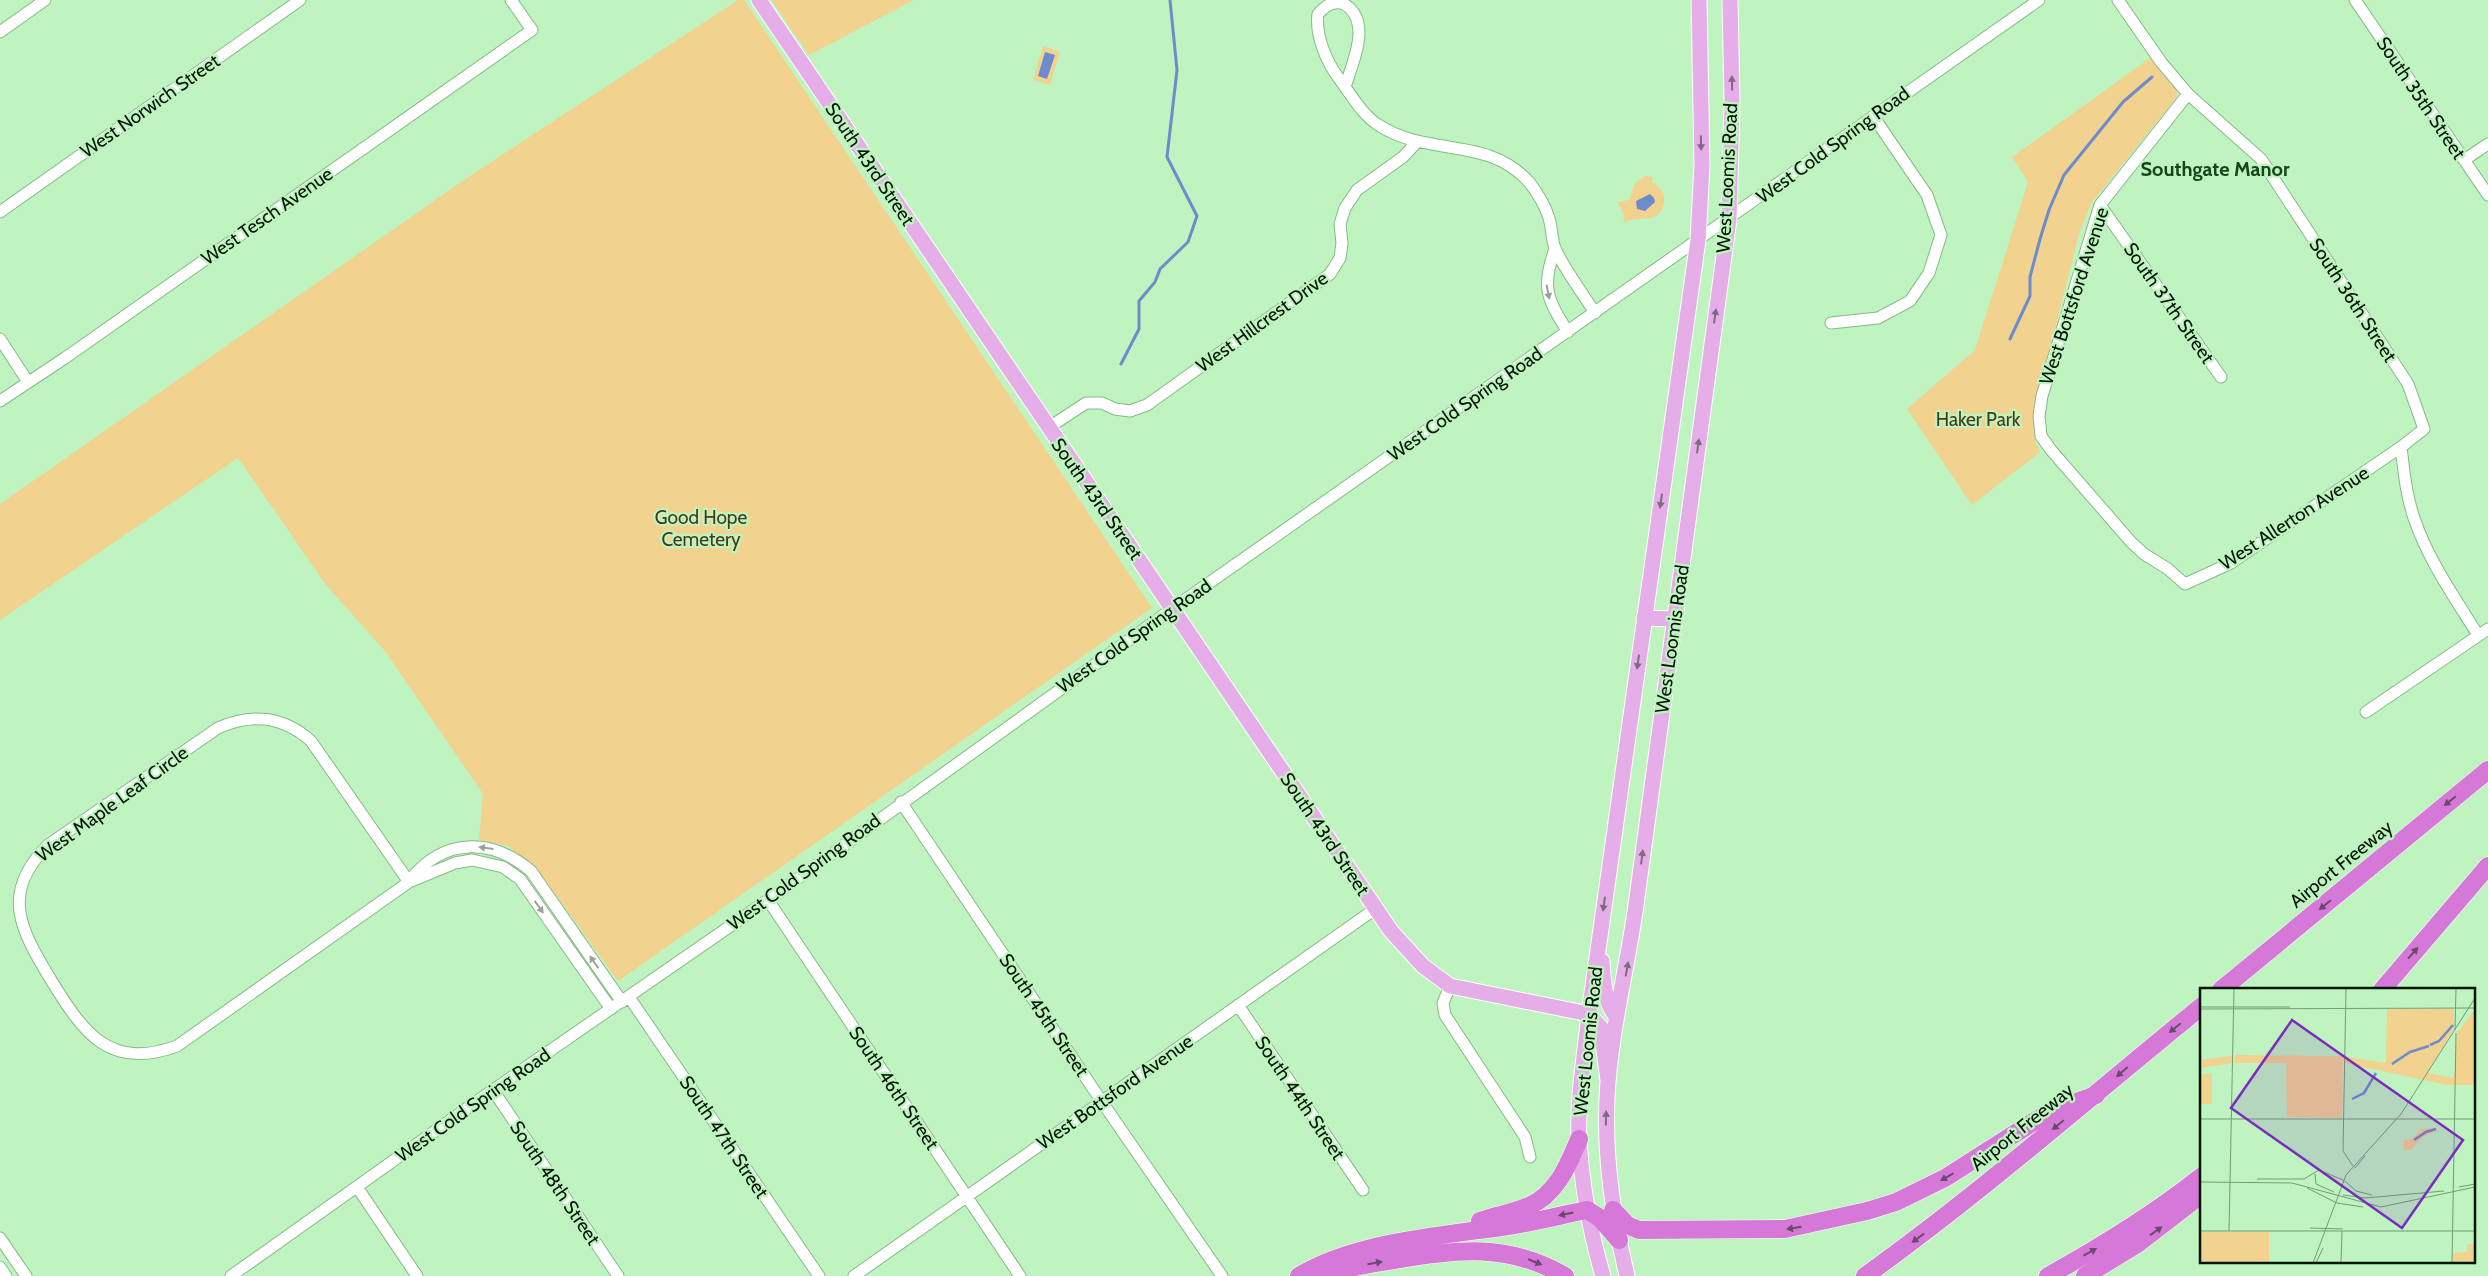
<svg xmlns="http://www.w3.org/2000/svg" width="2488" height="1276" font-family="Cabin,sans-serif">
  <rect width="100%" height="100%" fill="#bff4c0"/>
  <path fill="#f1d28f" d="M738,0H744L1152,608L618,981L539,872L508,846L479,840L483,794L385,651L326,585L238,458L0,620V504L464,180Z
    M771,0H914L809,55Z
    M1043,46L1060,52L1050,85L1033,80Z
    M2150,58L2177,90V97L2092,202L2080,231L2033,414L2035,441L2040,452L1972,505L1907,409L1975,350L2028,182L2012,157Z
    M1645,176L1653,177L1652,182C1659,186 1665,192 1664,200C1663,226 1639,215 1624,222L1623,219L1625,218L1618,202L1629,200L1635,183Z"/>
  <path fill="#6e8bcc" d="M1045,52L1055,55L1047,79L1038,76Z
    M1650,194L1654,198L1655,202L1645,211L1637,209L1636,201Z"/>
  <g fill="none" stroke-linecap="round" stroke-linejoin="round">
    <path stroke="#6e8bcc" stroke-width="3" d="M2010,339L2030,296V277L2040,239L2049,210L2064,175L2123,102L2152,77
      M1121,364L1139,329V301L1155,282L1160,269L1188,242L1197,216L1167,157L1177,70L1170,0"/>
    <g stroke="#86ba89" stroke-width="13">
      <path id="minor" d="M2118,0L2161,62L2188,94L2261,159L2408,384L2424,429L2401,447C2404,471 2406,495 2414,518C2428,560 2455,598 2478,635
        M2355,0L2488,195
        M0,32L45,0
        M1345,87C1352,64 1373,21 1344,4C1334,0 1325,6 1318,14C1315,36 1327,63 1340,80C1352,96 1363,116 1380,126C1429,157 1488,136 1529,182C1538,193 1547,209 1550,222C1552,231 1552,241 1555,248C1562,266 1584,295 1595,313
        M2188,94L2100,205L2042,396L2039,416L2041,436L2051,450L2131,542L2144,554L2168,569L2185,584L2231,563L2401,447
        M2464,160L2488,144
        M2100,205L2221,377
        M0,212L300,0
        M1555,249C1541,287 1547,299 1568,332
        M1831,323L1878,318L1910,301L1929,273L1941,235L1927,195L1873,116
        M0,339L28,382
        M0,401L65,358L532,30L511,0
        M1048,428L1086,403H1102L1115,409L1130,411L1147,405L1330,274L1340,258L1342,243L1340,224L1345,208L1357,190L1403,157L1417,142
        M2366,712L2488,629
        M901,802L1102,1102L1222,1276
        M410,880C443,838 491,837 531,871L622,1002
        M409,882L311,741C283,716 251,713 218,728L48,845C0,893 20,929 51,980C83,1032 109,1071 177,1046L409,882L455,863L472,860L503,867L520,879L611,1009
        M768,900L1020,1276
        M1450,986L1443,1003L1445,1015L1525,1137L1530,1157
        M629,997L819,1276
        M1238,1005L1363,1190
        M493,1090L618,1276
        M357,1187L417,1276
        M0,1238L26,1276
        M0,1267L6,1276
        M231,1276L483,1097L768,900L1172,609L2039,0
        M854,1276L1375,909"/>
    </g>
    <g stroke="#fff" stroke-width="17">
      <path id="major" d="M759,0L1391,931L1423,966L1450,986L1589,1014L1601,1028L1608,1080
        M1644,618L1674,619
        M1602,961C1603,979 1604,1002 1616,1016
        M1603,1276C1590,1232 1582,1186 1579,1140C1577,1098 1585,1055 1589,1014L1698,240L1702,165L1699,0
        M1627,1276C1613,1217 1604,1159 1607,1098C1610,1033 1627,970 1636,905L1729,219L1732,102L1730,0"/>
    </g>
    <g stroke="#fff" stroke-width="19">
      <path id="highway" d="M2221,990L2488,770
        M2382,990L2488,866
        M1613,1210L1627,1225L1639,1230L1785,1229L1867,1211L1896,1202L1945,1178L2049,1112L2096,1095
        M1480,1221C1496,1215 1514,1213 1529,1206C1557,1194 1568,1165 1579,1139
        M1299,1276C1357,1241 1442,1236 1508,1226C1535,1222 1561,1215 1587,1210L1600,1218L1619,1240
        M1328,1276C1349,1266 1372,1264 1395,1260C1457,1249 1508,1243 1565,1276
        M1865,1276C1982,1192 2090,1097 2202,1006
        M2048,1276C2102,1246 2153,1215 2202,1176
        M2085,1276L2137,1244L2202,1194"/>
    </g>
    <use href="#minor" stroke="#fff" stroke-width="11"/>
    <use href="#major" stroke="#e6aee8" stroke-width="15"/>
    <use href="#highway" stroke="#d578d8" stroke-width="18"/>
  </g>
  <defs><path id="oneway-solid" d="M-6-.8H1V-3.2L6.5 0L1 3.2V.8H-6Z" transform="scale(1.25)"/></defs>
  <g fill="#806a82">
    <use href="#oneway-solid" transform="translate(1732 83) rotate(-91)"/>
    <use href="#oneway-solid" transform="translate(1701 143) rotate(89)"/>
    <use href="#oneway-solid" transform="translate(1715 316) rotate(-82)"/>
    <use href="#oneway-solid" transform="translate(1698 446) rotate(-82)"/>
    <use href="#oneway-solid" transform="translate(1661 501) rotate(98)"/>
    <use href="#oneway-solid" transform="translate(1638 662) rotate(98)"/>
    <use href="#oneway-solid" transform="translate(1642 857) rotate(-83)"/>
    <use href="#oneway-solid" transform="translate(1604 904) rotate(98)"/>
    <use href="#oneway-solid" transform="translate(1627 969) rotate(-80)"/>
    <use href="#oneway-solid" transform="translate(1606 1118) rotate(-89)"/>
  </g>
  <g fill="#9aa29b">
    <use href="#oneway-solid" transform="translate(1548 292) rotate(79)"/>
    <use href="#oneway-solid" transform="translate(486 848) rotate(-173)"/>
    <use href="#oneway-solid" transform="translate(539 907) rotate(55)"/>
    <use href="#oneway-solid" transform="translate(594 962) rotate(-125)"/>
  </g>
  <g fill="#6c476e">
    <use href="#oneway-solid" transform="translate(2450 801) rotate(141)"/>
    <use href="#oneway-solid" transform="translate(2325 905) rotate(141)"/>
    <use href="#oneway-solid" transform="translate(2413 953) rotate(-49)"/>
    <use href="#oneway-solid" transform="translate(2175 1028) rotate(141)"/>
    <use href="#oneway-solid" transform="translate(2122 1072) rotate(139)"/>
    <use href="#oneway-solid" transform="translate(2058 1125) rotate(141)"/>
    <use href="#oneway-solid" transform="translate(1947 1177) rotate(150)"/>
    <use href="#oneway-solid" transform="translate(1566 1214) rotate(168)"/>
    <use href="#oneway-solid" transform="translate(1794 1228) rotate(171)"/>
    <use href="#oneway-solid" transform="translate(2156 1231) rotate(-36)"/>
    <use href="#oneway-solid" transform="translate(1918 1238) rotate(144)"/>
    <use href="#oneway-solid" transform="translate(2090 1252) rotate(-29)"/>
    <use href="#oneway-solid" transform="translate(1535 1262) rotate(22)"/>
    <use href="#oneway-solid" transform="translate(1375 1263) rotate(-10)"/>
  </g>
  <g text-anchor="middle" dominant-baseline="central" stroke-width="4.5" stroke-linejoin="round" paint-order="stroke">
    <g font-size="19" fill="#031605" stroke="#bff4c0">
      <text transform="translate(2421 98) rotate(56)">South 35th Street</text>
      <text transform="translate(150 106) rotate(-35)">West Norwich Street</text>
      <text transform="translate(1833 145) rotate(-36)">West Cold Spring Road</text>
      <text transform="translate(870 164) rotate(56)">South 43rd Street</text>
      <text transform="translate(1727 178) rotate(-87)">West Loomis Road</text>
      <text transform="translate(267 216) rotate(-35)">West Tesch Avenue</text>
      <text transform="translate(2074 296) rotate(-72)">West Bottsford Avenue</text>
      <text transform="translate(2353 300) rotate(57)">South 36th Street</text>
      <text transform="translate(2169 303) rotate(55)">South 37th Street</text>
      <text transform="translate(1262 322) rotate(-36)">West Hillcrest Drive</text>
      <text transform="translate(1465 404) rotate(-35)">West Cold Spring Road</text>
      <text transform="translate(1097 499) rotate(55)">South 43rd Street</text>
      <text transform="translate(2294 518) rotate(-33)">West Allerton Avenue</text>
      <text transform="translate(1134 636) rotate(-35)">West Cold Spring Road</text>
      <text transform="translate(1672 639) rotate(-82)">West Loomis Road</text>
      <text transform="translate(112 804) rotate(-36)">West Maple Leaf Circle</text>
      <text transform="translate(1325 834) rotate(56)">South 43rd Street</text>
      <text transform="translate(2341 864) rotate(-39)">Airport Freeway</text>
      <text transform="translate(804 872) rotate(-36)">West Cold Spring Road</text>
      <text transform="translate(1044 1015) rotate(56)">South 45th Street</text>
      <text transform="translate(1588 1041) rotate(-84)">West Loomis Road</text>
      <text transform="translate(894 1088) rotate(56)">South 46th Street</text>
      <text transform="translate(1115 1092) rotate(-35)">West Bottsford Avenue</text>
      <text transform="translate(1300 1098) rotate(56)">South 44th Street</text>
      <text transform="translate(473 1105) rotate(-35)">West Cold Spring Road</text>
      <text transform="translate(2022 1127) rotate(-39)">Airport Freeway</text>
      <text transform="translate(724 1137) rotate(56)">South 47th Street</text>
      <text transform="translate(555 1183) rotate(56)">South 48th Street</text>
    </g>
    <g font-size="19" fill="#473817" stroke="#bff4c0">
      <text x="1978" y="419">Haker Park</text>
      <text x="701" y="517">Good Hope<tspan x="701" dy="22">Cemetery</tspan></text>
    </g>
    <g font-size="20" font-weight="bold" fill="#14461b" stroke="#bff4c0">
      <text x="2215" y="169">Southgate Manor</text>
    </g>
  </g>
  <g transform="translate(2200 988)">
    <rect width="275" height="275" fill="#bff4c0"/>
    <path d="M187,21H254V41L227,85L254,90L257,45L275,21V97H247L145,75L146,69L186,75ZM35,67L143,68L142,130L87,129L86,75H34ZM32,68V75L0,80V72ZM12,85V116H0V87ZM223,140H237V143L224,148L211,162H203L204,152L211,151ZM1,244H69V275H1ZM267,256H275V275H253V265L267,264Z" fill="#f1d28f"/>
    <path fill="none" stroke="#6e8bcc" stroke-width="2.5" d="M230,57L239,53L253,37M192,76L210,64L229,58M152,111L164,105L176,85M214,152L226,144L236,141"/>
    <path fill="none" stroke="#749b75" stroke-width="1" d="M146,0L143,163L153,178M0,19H90M0,21L275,20M255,42L256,0M0,131H275M155,180L165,168M115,186L116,196L134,204M57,191H104L119,182L143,192L144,195M145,193L156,203L172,207M0,194L92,195L181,219L275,199M259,199L275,196M107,200L137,215L163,219M143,207L165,210L244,203M110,240L143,241M0,243H275M29,243L34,0M113,275L146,187L201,126L275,10M116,275L123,260M141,275L142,243M252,275L256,45"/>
    <path fill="#7b2cbf" fill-opacity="0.15" stroke="#7b2cbf" stroke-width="2.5" d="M92,32L263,152L202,240L31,120Z"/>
    <rect width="275" height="275" fill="none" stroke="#031605" stroke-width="2.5"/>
  </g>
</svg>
